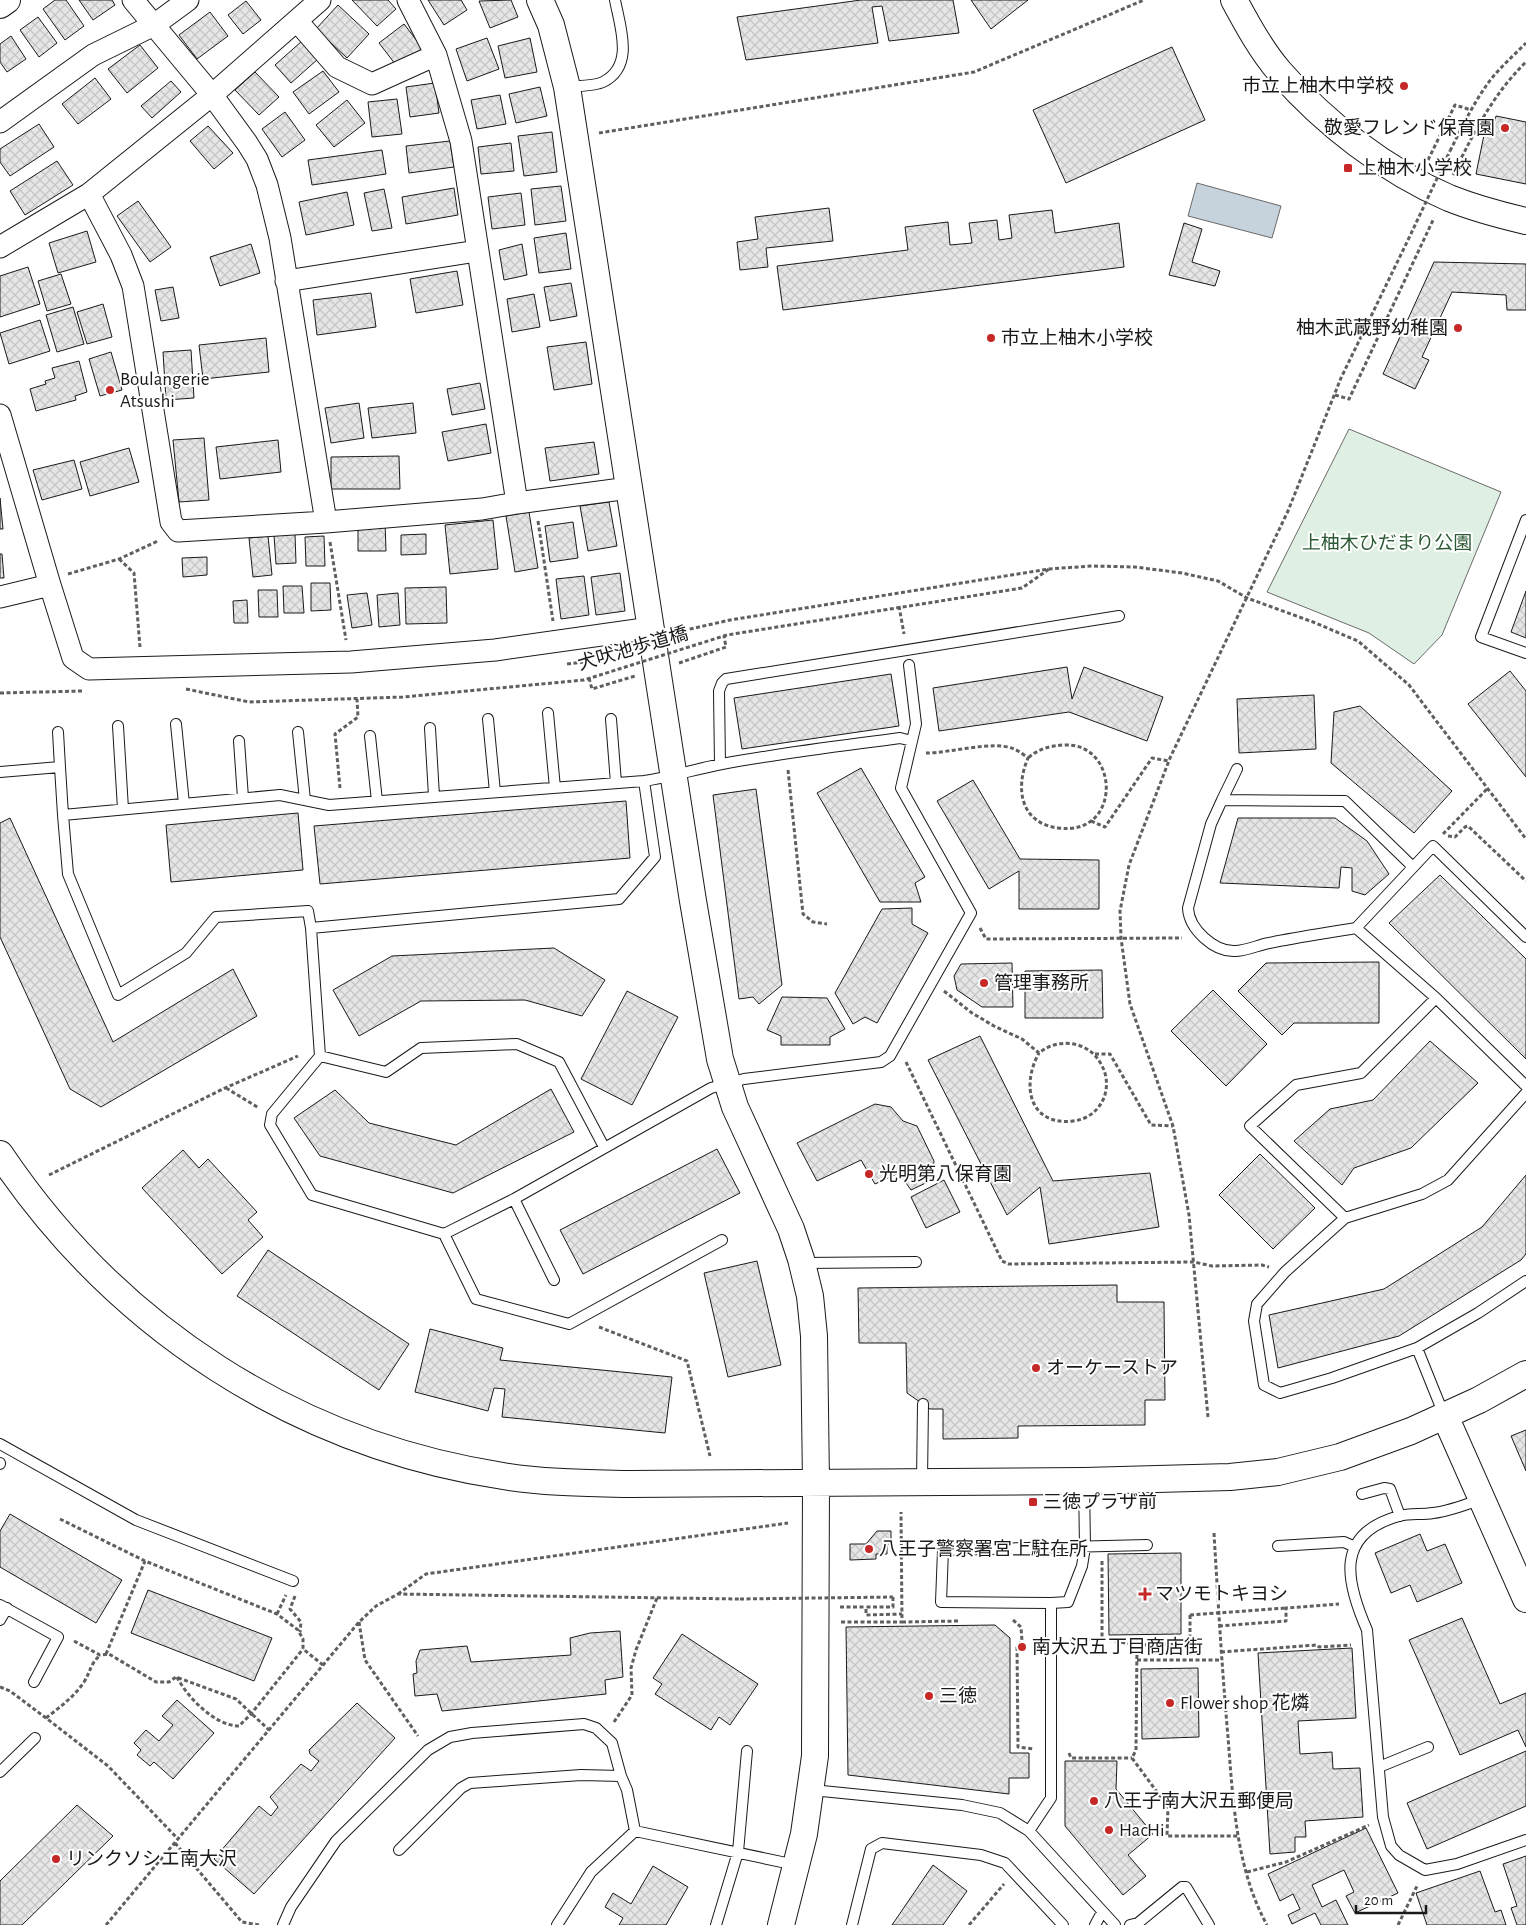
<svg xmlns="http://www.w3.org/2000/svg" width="1526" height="1925" font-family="'Alegreya Sans','Noto Sans JP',sans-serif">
  <defs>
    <pattern id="building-cross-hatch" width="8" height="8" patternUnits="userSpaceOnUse" patternTransform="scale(1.25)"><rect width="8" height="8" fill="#e6e6e6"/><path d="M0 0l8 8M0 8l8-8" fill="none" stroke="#c5c5c5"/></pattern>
  </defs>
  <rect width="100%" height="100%" fill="#fff"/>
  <path fill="#e0efe3" stroke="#6a6a6a" d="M1349,429L1501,492L1442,635L1414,664L1369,633L1267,592Z"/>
  <path fill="#c6d2dc" stroke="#6a6a6a" d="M1197,183L1281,206L1272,238L1188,216Z"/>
  <path fill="url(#building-cross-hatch)" stroke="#1a1a1a" d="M55,0H66L84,26L65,40L43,9Z
    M79,0H112L115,5L93,20Z
    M352,0H388L396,9L377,26Z
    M428,0H461L467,10L444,25Z
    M511,0L518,17L490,28L479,1Z
    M861,0H953L959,33L889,41L882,6L872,7L878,43L746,60L737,17Z
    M971,0H1028L991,29Z
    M246,1L261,20L243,34L228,15Z
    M338,5L369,34L347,58L316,29Z
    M210,12L228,36L197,59L179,35Z
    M38,17L57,43L39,57L20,30Z
    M404,24L424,50L399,69L379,43Z
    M11,36L26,59L7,72L0,62V44Z
    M487,38L499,69L467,81L456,49Z
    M530,38L537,72L505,78L498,46Z
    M302,41L318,59L291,83L275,65Z
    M140,45L158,68L127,93L108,69Z
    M1172,47L1205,120L1066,183L1033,110Z
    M323,71L339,92L309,114L293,92Z
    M255,72L279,97L259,115L235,90Z
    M95,78L111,99L78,124L62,104Z
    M171,81L181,92L152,118L141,106Z
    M435,83L439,113L410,117L406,87Z
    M540,87L547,116L516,123L509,94Z
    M500,95L506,124L477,129L471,100Z
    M397,99L402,134L372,137L368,102Z
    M347,100L365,123L334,147L316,125Z
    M285,112L305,140L282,157L262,129Z
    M1496,116L1526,122V184L1476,174L1485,130L1492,131Z
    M39,124L54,147L10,176L0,162V149Z
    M208,126L233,153L214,169L190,141Z
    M552,132L557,172L524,176L518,136Z
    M450,141L454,167L409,173L406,146Z
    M511,143L514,171L481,174L478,147Z
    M382,150L386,174L312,185L308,160Z
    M57,161L73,185L25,215L10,191Z
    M561,186L566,221L535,225L531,189Z
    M454,188L458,215L406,224L402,197Z
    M384,189L392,228L372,231L364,193Z
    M347,192L354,225L306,235L299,202Z
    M521,193L525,225L492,229L488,197Z
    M138,201L171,247L150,262L117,216Z
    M829,208L833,241L766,248L768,267L740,270L737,242L758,239L755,217Z
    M1052,210L1055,233L1119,223L1124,267L783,310L777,266L908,250L905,227L948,222L950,245L972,243L969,223L997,220L999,240L1012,238L1009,215Z
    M1184,223L1202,229L1192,262L1220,271L1215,286L1169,275Z
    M87,231L96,262L58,273L49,243Z
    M566,233L571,269L539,273L534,238Z
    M251,244L260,273L220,286L210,257Z
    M522,244L527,275L504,280L499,250Z
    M1434,262L1526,264V310H1507L1506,295L1452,292L1422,357L1429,360L1415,389L1383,374Z
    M28,267L40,304L0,317V276Z
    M457,271L463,305L416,313L410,279Z
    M61,274L71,304L47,311L38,281Z
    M571,283L577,316L550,321L544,287Z
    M173,287L179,318L161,321L155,290Z
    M371,293L376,327L317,335L313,300Z
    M534,294L540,327L512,332L507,299Z
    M103,304L112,337L87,344L77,312Z
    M73,307L84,344L57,352L46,315Z
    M40,320L50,351L9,364L0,333Z
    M266,338L269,372L203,379L199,345Z
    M586,342L592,384L554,390L547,347Z
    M191,350L194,398L166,400L163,352Z
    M111,352L122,390L100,396L89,359Z
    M79,361L87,392L75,396L76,400L36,411L30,389L46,384L45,381L55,378L52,368Z
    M480,383L485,409L452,415L447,389Z
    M359,403L364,438L331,443L325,408Z
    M413,403L416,433L372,438L368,408Z
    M486,424L491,453L448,461L442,432Z
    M204,438L209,500L179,502L173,440Z
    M278,440L281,472L220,479L216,447Z
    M594,442L599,474L550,481L545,448Z
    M129,448L139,482L90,496L80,462Z
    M399,456L400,489H331V457Z
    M74,460L82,489L42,500L33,470Z
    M0,498L3,529H0Z
    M609,502L617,546L588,551L580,506Z
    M529,512L538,568L515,572L506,516Z
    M493,520L498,569L450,574L445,525Z
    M385,522L386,551H358V523Z
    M573,522L578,558L550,562L545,526Z
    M295,534L296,563L276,564L274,535Z
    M426,534V554L401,555V535Z
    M268,536L272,575L253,577L249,538Z
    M324,536L325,566H306L305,537Z
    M0,554H2L4,578H0Z
    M207,557V575L183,577L182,558Z
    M620,573L625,611L596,615L591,577Z
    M584,576L589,615L561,619L556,579Z
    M311,583H330L331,610L311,611Z
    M283,586H302L304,613H284Z
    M446,587L447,623L406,624L405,588Z
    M258,590H277L278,617H259Z
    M1526,591V638L1511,632Z
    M367,593L372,625L352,628L347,595Z
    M398,593L400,625L379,627L377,595Z
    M247,600L248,623H234L233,601Z
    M1067,667L1072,699L1084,667L1163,697L1147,741L1069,712L939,731L933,688Z
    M1510,671L1526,691V777L1468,704Z
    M891,674L899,726L742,749L734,698Z
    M1314,695L1316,749L1239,753L1237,699Z
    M1360,706L1452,791L1414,833L1331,763L1334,712Z
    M861,768L925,877L915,883L921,902H880L817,793Z
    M973,780L1020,859L1099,860V909H1019V871L989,889L937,801Z
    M756,789L782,985L759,1004L753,997L739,999L713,795Z
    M626,801L630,858L320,884L314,826Z
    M298,813L303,870L171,882L166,825Z
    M10,818L113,1042L233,969L257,1016L101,1107L70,1089L0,937V823Z
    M1238,818H1335L1367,841L1389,874L1365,895L1352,891V868L1341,867L1339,888L1220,883Z
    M1440,875L1526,959V1059L1389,923Z
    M912,908V924L928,933L877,1023L865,1017L853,1024L835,993L882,909Z
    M554,948L605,980L582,1016L525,1000L421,1001L359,1036L333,990L392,956Z
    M1379,962V1023H1294L1282,1035L1238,991L1266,963Z
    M1012,963L1013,1007H982L957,990L954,976L961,964Z
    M1102,970L1103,1018H1025V971Z
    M1213,990L1267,1044L1226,1086L1171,1031Z
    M627,991L678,1017L632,1105L581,1079Z
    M782,997L827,998L845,1029L830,1037V1045H781V1036L767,1030Z
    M980,1036L1053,1181L1150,1173L1159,1227L1049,1244L1040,1187L1007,1215L928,1060Z
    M1430,1041L1478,1083L1411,1148L1354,1168L1342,1185L1294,1141L1330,1109L1373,1100Z
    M551,1089L574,1132L453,1193L320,1156L294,1118L335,1090L369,1123L456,1145Z
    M875,1104L891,1107L903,1121L917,1126L934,1161L932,1180L911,1190L899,1173L875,1184L861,1160L817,1181L797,1143Z
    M717,1149L740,1193L583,1274L560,1230Z
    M183,1150L199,1168L208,1159L257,1212L248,1220L263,1237L222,1274L142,1188Z
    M1260,1154L1315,1208L1273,1249L1219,1195Z
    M1526,1175V1254L1521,1260L1399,1336L1278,1368L1269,1315L1384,1289L1482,1227Z
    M944,1180L960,1212L926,1228L911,1197Z
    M268,1250L409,1344L379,1390L237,1296Z
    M757,1261L781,1365L728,1377L704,1273Z
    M1117,1285V1302H1164L1165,1400H1145V1425L1018,1426V1438L943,1439V1409H930L907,1393L906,1343H859L858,1288Z
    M430,1329L503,1348L500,1360L672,1377L665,1433L502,1417L505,1389L494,1388L488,1411L415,1392Z
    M1526,1430V1471L1511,1436Z
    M10,1514L122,1580L96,1623L0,1567V1531Z
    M877,1531H891V1544H887V1554H876V1559L850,1560V1544H866Z
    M1420,1534L1427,1551L1445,1544L1462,1583L1417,1602L1410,1585L1391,1593L1375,1553Z
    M1181,1553V1634L1109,1635L1108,1554Z
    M148,1590L272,1638L254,1681L131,1633Z
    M1462,1618L1500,1704L1526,1693V1747L1518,1730L1460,1755L1409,1640Z
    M995,1625L1010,1638V1753H1029V1778H1009V1794L848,1775L846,1627Z
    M620,1631L623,1677L605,1680L606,1694L442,1711L437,1694L415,1696L413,1674L417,1673L416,1661L420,1650L467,1646L471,1662L571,1655L570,1638L590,1633Z
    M682,1634L758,1684L730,1725L719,1717L711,1730L655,1694L662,1684L653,1678Z
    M1352,1648L1356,1718L1298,1721L1300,1754L1332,1752L1333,1769L1360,1768L1363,1817L1305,1821L1306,1837H1295V1852L1270,1854L1258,1653Z
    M1198,1668L1199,1737L1142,1739L1141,1669Z
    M177,1700L214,1733L173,1779L154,1762L150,1766L137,1755L141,1750L134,1743L146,1730L159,1741L173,1725L162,1716Z
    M357,1703L395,1738L254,1894L214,1859L259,1806L271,1816L278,1807L270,1797L301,1764L311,1771L319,1761L310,1754L309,1750Z
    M1526,1751V1806L1427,1849L1407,1803Z
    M1065,1761H1117L1116,1789L1153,1834L1128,1855L1146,1876L1123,1895L1065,1826Z
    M77,1805L113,1836L22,1925H0V1881Z
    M1366,1828L1398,1893L1355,1913L1346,1896L1354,1892L1344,1870L1312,1885L1322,1907L1336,1900L1348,1925H1321L1315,1913L1292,1924L1288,1915L1300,1909L1293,1894L1280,1901L1268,1874Z
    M1526,1856V1925H1517L1511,1908L1517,1906L1503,1864Z
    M933,1865L967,1891L943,1925H892Z
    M653,1866L688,1887L666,1925H619L623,1918L605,1907L613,1893L631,1904Z
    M1480,1871L1495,1912L1501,1910L1506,1925H1427L1416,1893Z"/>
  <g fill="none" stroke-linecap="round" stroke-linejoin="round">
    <g stroke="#1a1a1a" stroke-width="12">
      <path id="service" d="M568,87C577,86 595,86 603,82C635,66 620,27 615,0
        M1526,520L1481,637L1526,653
        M909,665L916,724L912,741
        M548,713L555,788
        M488,719L495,792
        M611,719L616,783
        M176,724L184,804
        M118,726L123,809
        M430,728L434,796
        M58,732L60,767
        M298,732L305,800
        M370,736L377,801
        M239,741L243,798
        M720,764L719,691L722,683L726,679L1119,616
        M0,772L60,767L63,815
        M1222,800L1237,769
        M1412,866L1345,801L1222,800L1211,824L1188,908C1189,929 1214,952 1235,951C1246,951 1258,945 1269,943C1298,937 1327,933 1356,928L1436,998L1526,1086
        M311,928L320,1056L272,1114L270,1125L312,1195L444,1234L476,1299L569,1324L722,1240
        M1356,928L1433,846L1526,937
        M320,1056L386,1072L421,1048L517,1044L559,1062L604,1147
        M1526,1093L1448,1180L1422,1194L1345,1218L1285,1272L1257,1304L1254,1321L1264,1385L1280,1393L1332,1378L1417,1348L1478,1313L1526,1281
        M514,1199L554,1280
        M1345,1218L1250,1126L1296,1085L1361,1073L1436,998
        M444,1234L514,1199L711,1088L744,1079L881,1062L890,1056L971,913L901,788L912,741L900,738C841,746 781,753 722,764C696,769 670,777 644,781L329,805L280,795L63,815L68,874L118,995L186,953L216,917L308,911L311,928L619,899L655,857L644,781
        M803,1263L916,1262
        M1417,1348L1444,1415
        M0,1444L136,1520L293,1581
        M0,1463V1464
        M922,1481L923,1404
        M1362,1494L1384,1488L1390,1489L1400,1516
        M1481,1499C1465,1505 1450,1511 1433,1513C1422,1515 1410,1513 1399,1516C1334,1534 1346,1582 1367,1630L1383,1817L1391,1846L1399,1855L1425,1870L1457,1864L1526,1840
        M1278,1546L1344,1542L1355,1547
        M1051,1603L941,1602L943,1550L1147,1545
        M0,1605L58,1637L34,1682
        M0,1620L7,1608
        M1379,1767L1428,1747
        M0,1772L35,1738
        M812,1790L962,1805L1000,1813L1029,1831L1115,1925
        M635,1831L796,1865
        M1029,1831L1051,1798V1603L1068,1602L1082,1566L1085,1547L1084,1482
        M399,1850L461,1788L470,1783L581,1775L621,1776
        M283,1925L291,1907L336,1841L428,1750L450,1737L472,1733L584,1724L596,1728L612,1743L621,1776L627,1790L635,1831L591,1872L557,1925
        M716,1925L738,1852L747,1751
        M852,1925L871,1849L882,1843L981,1855L1005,1863L1063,1925
        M1095,1925L1102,1912
        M1130,1925L1138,1923L1182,1887H1186L1209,1925"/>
    </g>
    <g stroke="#1a1a1a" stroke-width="23">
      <path id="minor" d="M133,0L212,95L247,143L257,159L267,185L280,238L326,522
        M297,21L337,67L372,84L436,55
        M0,122L93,55L154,25L188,0
        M89,194L121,255L133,286L171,522L178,531L326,522L482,509L517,503L461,141L436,55L408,0
        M0,247L89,194L212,95L320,0
        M286,281L477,251
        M0,415L50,585
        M517,503L629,488
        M0,597L50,585L73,658L89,669L351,662L495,650L651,628"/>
    </g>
    <g stroke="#1a1a1a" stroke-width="28">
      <path id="tertiary" d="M540,0L551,25L567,87L693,901L720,1059L735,1107L791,1229L801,1259L810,1296L814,1336L816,1483L815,1756L804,1834L781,1925
        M1234,0C1247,24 1261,50 1279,71C1324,123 1386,171 1449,198C1474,208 1500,215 1526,221
        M0,5L7,0
        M0,1154C117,1328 295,1444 503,1476C545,1483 588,1483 630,1484L1084,1481L1230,1477L1278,1472L1340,1457L1411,1431L1479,1400L1526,1374
        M1445,1416L1526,1599"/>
    </g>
    <path stroke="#5f5f5f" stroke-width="3" stroke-dasharray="4 2.5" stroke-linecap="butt" d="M599,133L974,72L1144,0
      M1450,151C1461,129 1472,106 1486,86C1497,70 1512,57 1526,43
      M1428,160L1455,105L1471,110
      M1453,175C1473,134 1493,94 1526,62
      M1335,395L1349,399L1434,218
      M538,521L553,621
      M330,542L346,640
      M119,559L134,573L140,647
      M68,574L119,559L158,541
      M899,606L904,634
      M677,632L730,620L1049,569L1091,566L1135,567L1182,573L1218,581L1247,598L1313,622L1358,641L1409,685L1526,839
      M679,663L726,647L724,636
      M567,664L593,661
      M589,678L592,689L635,676
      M0,693L82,691
      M926,753C951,753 993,740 1014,749C1019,751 1024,755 1028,758C1015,788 1020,823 1058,828C1123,837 1120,741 1063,745C1050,746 1038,749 1028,758
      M788,770L803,914L813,922L827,924
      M340,788L335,734L358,717L357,699
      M1091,821L1105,827L1152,758L1169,761
      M1443,834L1488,788
      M1448,836L1455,837L1465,827L1468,826L1526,881
      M980,928L986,939L1182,938
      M944,991L972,1013L994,1026L1022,1039L1039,1053C1058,1037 1089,1041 1101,1064C1115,1088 1101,1118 1073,1121C1029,1126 1021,1085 1039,1053
      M1095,1054H1110L1151,1125L1173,1126
      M906,1062L1002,1261L1009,1264L1194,1262L1212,1266L1262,1265L1269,1267
      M226,1088L259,1108
      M49,1175L225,1088L298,1056
      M599,1327L687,1361L710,1456
      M1208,1417L1189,1215L1173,1126L1130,1004L1121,938L1120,911L1129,865L1170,758L1288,511L1341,378L1408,240
      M60,1519L145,1561L277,1614L298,1630L303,1639V1649L323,1665
      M1214,1533C1218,1601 1222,1669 1228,1737C1233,1800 1236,1869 1267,1925
      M1102,1561V1639L1137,1645L1136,1750L1132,1758L1168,1807L1167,1836H1238
      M398,1594L426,1574L788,1523
      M295,1596L290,1609L301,1622L300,1632
      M893,1597V1607H866V1615L902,1614
      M840,1607H866
      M277,1614L286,1595
      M1013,1620L1021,1627L1022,1641L1017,1646L1018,1747L1034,1749
      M359,1622L365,1660L418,1736
      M841,1622H902L901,1512
      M902,1622L959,1621
      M1219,1626L1286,1621V1608L1339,1604
      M1070,1640L1102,1639
      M74,1641L100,1655L109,1654L156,1682H169L176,1677L236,1699L269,1730
      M1137,1645L1190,1644V1615
      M1221,1652L1317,1645L1319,1647L1351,1645
      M106,1654L145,1561
      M1137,1660H1221
      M177,1677C187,1697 215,1726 239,1726L251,1714L303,1649
      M0,1687L10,1691L46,1718L108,1766L178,1839
      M46,1718C60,1707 74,1697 84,1682C91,1671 89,1666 100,1655
      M614,1722L632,1695L631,1668L636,1650L657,1598
      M1069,1753L1071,1758H1132
      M175,1843L242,1922L259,1925
      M1247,1872L1286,1862L1369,1825
      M106,1925L359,1622L376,1606L398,1594L740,1599
      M969,1925L1004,1884
      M1398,1925L1418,1884"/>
    <use href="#service" stroke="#fff" stroke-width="10"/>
    <use href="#minor" stroke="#fff" stroke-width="21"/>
    <use href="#tertiary" stroke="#fff" stroke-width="26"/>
    <path stroke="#5f5f5f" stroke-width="3" stroke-dasharray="4 2.5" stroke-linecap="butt" d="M1408,240L1450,151
      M186,689L249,702L403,697L584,680L727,635L1022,588L1049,569
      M740,1599L893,1597
      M1190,1615L1286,1608"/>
  </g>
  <g fill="#c62828" stroke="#fff" stroke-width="2">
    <circle cx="1404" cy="86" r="5"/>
    <circle cx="1505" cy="128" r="5"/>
    <rect x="1343" y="163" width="10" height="10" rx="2.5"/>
    <circle cx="1458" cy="328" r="5"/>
    <circle cx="991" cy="338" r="5"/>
    <circle cx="110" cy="390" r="5"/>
    <circle cx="984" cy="983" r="5"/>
    <circle cx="869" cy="1174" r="5"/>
    <circle cx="1036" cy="1368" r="5"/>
    <rect x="1028" y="1497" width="10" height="10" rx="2.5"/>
    <circle cx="869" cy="1549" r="5"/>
    <path d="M1142.5 1586.5h5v5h5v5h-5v5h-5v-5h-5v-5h5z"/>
    <circle cx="1022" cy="1647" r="5"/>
    <circle cx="929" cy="1696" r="5"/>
    <circle cx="1170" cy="1703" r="5"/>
    <circle cx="1094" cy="1801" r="5"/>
    <circle cx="1109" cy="1830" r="5"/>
    <circle cx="56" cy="1859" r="5"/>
  </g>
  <g text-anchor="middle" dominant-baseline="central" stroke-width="4" stroke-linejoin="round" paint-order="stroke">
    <g font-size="19" fill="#1a1a1a" stroke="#fff" text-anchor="start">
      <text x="1394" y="86" text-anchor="end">市立上柚木中学校</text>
      <text x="1495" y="128" text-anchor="end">敬愛フレンド保育園</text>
      <text x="1358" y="168">上柚木小学校</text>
      <text x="1448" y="328" text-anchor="end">柚木武蔵野幼稚園</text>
      <text x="1001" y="338">市立上柚木小学校</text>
      <text x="120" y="379">Boulangerie<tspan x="120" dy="22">Atsushi</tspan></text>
      <text x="994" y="983">管理事務所</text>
      <text x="879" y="1174">光明第八保育園</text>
      <text x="1046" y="1368">オーケーストア</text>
      <text x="1043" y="1502">三徳プラザ前</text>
      <text x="879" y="1549">八王子警察署宮上駐在所</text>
      <text x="1155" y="1594">マツモトキヨシ</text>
      <text x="1032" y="1647">南大沢五丁目商店街</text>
      <text x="939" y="1696">三徳</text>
      <text x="1180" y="1703">Flower shop 花燐</text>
      <text x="1104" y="1801">八王子南大沢五郵便局</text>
      <text x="1119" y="1830">HacHi</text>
      <text x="66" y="1859">リンクソシエ南大沢</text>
    </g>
    <g font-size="19" fill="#2b5a34" stroke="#fff">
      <text x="1387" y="543">上柚木ひだまり公園</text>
    </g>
    <g font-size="19" fill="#1a1a1a" stroke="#fff">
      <text transform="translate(633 649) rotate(-16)">犬吠池歩道橋</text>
    </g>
  </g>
  <path d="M1356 1905v8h70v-8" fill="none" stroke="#1a1a1a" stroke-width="2.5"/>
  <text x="1364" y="1905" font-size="15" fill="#1a1a1a" stroke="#ffffff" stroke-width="4" paint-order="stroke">20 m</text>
</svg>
